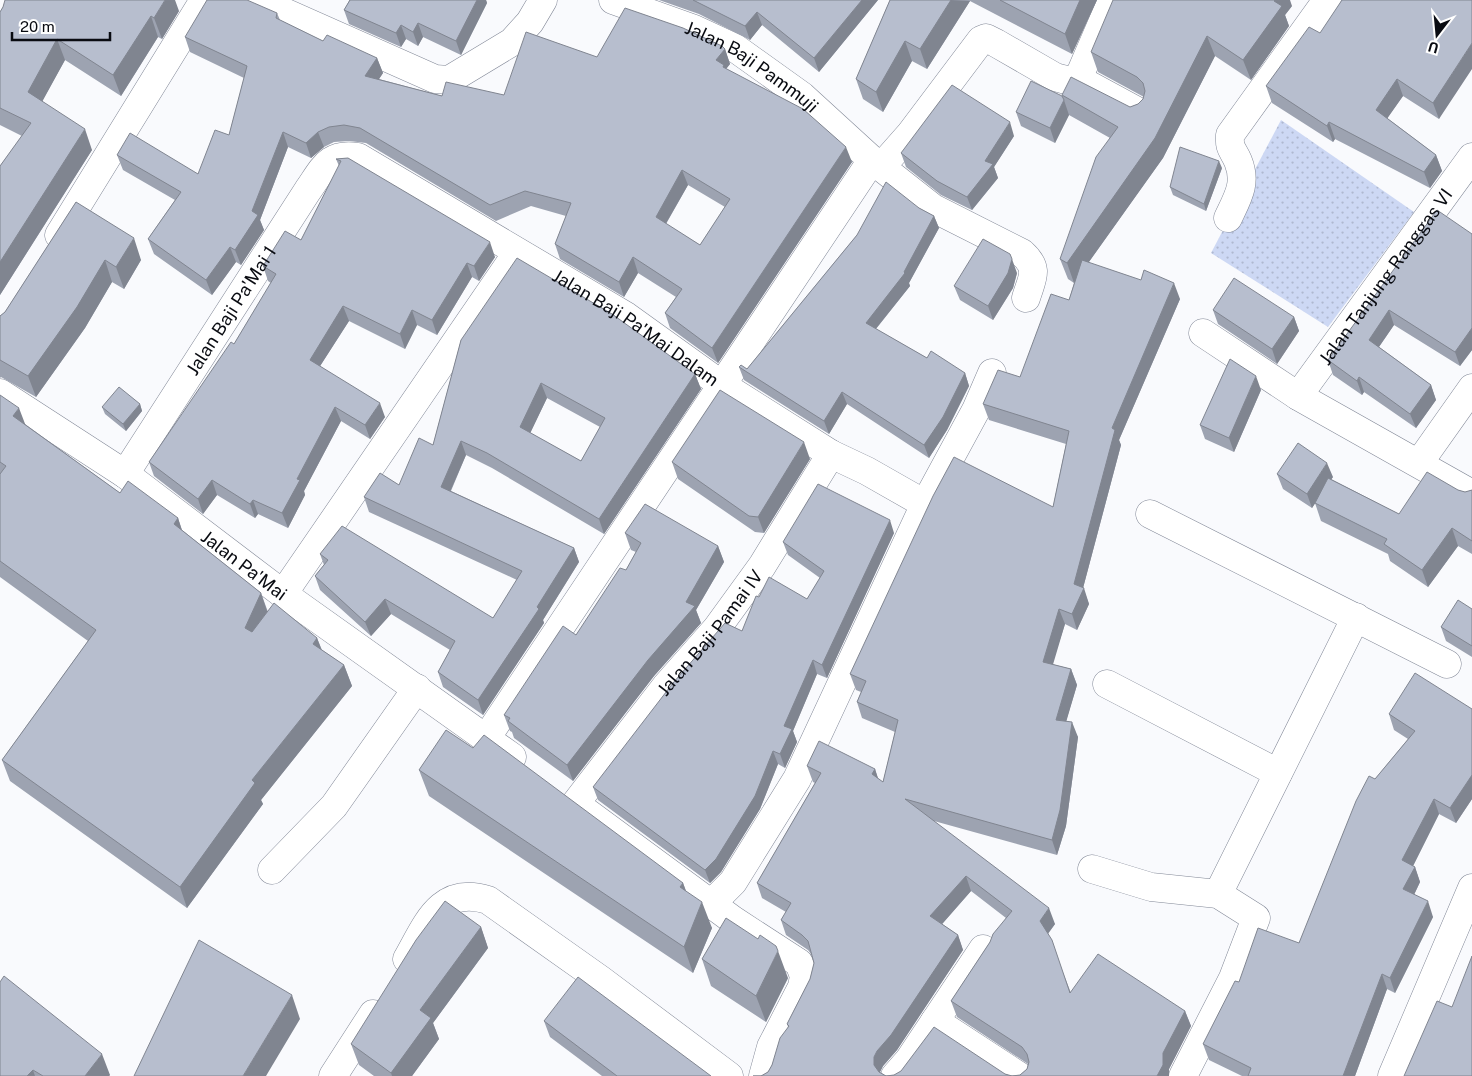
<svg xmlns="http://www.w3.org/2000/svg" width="1472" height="1076" font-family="'Public Sans',sans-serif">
  <defs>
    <pattern id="grass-dots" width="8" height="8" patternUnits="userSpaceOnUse" patternTransform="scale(1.25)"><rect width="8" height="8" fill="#cdd8f4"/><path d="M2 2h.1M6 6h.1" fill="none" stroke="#afb8d0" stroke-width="1.8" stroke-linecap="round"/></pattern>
  </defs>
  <rect width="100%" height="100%" fill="#f9fafd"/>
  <path fill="url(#grass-dots)" d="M1281,120L1414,212L1328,327L1211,253Z"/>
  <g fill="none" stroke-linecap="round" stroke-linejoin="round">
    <g stroke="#828897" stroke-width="29">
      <g id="minor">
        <path d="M257,0L435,79L449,80L512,42L530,22L543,0"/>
        <path id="s1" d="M613,0L694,29L735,48L802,96L872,160L933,208L1022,253C1040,269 1032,278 1026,298"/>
        <path d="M1078,79L1112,0"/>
        <path d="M1078,79L1137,111"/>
        <path d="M881,167L911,133L981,40L986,38L996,43L1055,77L1066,80L1078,79"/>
        <path d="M1228,218C1238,197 1247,183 1238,161C1233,149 1229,150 1230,135L1327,0"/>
        <path d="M59,235L204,0"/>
        <path d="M1203,333L1298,396L1472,494"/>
        <path id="s2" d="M0,393L125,474L283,594L512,757"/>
        <path id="s3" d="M1298,396L1472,157"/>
        <path d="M1419,463L1472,388"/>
        <path id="s4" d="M125,474L308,190C323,169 328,152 358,157L626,316L722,385L831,454L867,471L925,504"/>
        <path d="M1150,514L1447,664"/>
        <path d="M283,594L517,253"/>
        <path d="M1107,684L1278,773"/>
        <path d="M487,737L872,160"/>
        <path id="s5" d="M575,804L666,686L717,628L762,566L831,454"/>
        <path d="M585,811L733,920L799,963L804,976L802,987L771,1047L763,1076"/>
        <path d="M1092,869L1151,887L1218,894L1256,918L1233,978L1183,1076"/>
        <path d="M272,870L334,806L417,688"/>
        <path d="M1218,894L1356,617"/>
        <path d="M709,902L717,898L733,882L797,779L925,504L976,410L992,373"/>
        <path d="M407,959C427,924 440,885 488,900L601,980L729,1076"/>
        <path d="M935,1021L1019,1076"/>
        <path d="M333,1076L373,1014"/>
        <path d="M895,1076L909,1060L983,949"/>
        <path d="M1392,1076L1472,888"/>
      </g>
    </g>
    <use href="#minor" stroke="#fff" stroke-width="28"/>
  </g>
  <path fill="#9da3b1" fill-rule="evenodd" d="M349,0H486L487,3L461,55L423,37L418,46L406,39L401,47L349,24L344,10L349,1Z
    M659,0H878L819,72L762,25L750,40L699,14Z
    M890,0H1097L1072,54L970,1L927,69L912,61L883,112L863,99L856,79Z
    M1472,0L1439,119L1403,96L1387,118L1436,155L1442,171L1430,188L1335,139L1333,142L1272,103L1266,86Z
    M1292,6L1285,15L1289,26L1251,80L1215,56L1163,158L1088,263L1180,299L1119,440L1121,445L1083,588L1089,604L1077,630L1065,624L1052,664L1071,669L1077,685L1066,721L1078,737L1066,826L1057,855L934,821L1055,924L1048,934L1071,993L1185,1011L1191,1026L1169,1069V1076H1012L1020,1075L1027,1069L1028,1064L957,1017L951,1001L1006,918L971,891L942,924L958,935L963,950L897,1050L883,1066L880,1072L886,1076L1005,1074L1012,1076H761L768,1072L772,1065L788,1027L787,1024L810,979L814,963L811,954L808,950L786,935L781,920L786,912L762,898L757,883L815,783L813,782L807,766L875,769L878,779L883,782L895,732L862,718L857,702L861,692L856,690L850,674L1053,507L1066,444L989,420L983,404L1020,377L1069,300L1074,283L1068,279L1060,259L1110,138L1069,115L1055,143L1021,126L1016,112L1062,96V95L1130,107L1138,104L1143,99L1144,97L1098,72L1091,52Z
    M3,7L179,11L162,39L158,37L121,96L65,60L42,101L92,150L0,295V166L22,136L0,125V12Z
    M277,13L280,20L323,41L377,58L383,73L379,79L442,96L504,95L597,57L725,49L730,64L726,69L852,162L718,363L670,328L665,313L676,297L638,273L624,297L560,259L555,244L566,216L531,206L496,221L366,143L349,141L334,142L324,147L311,158L288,147L260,220L264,230L241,265L236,262L212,295L154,254L148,239L175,200L123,170L117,155L198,174L229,135L244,78L190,52L185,37ZM688,185L725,207L700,245L666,224Z
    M1014,136L994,167L998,178L972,210L941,195L906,167L901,153Z
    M348,158L495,257L479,281L472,277L437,335L417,325L405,349L349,321L320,366L385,417L370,439L341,421L304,491L305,495L288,528L258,514L255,518L217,495L203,514L154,476L149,462L234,344L271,283L268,281L263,266L301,240L339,166L336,159Z
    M1222,168L1206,211L1173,195L1170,187Z
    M76,202L141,260L124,289L112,282L85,328L36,397L1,377L0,378V316L5,312Z
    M919,208L934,216L939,228L909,283L910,286L876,329L927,358L965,373L969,386L947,430L929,458L847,404L829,434L744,380L739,367L747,369L857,235Z
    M1472,234V350L1460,366L1394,325L1379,347L1431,385L1436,400L1416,428L1364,392L1362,395L1333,375L1328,360Z
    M1017,273L1013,288L993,320L960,300L954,286Z
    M1213,310L1294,317L1299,331L1277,364L1218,324Z
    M461,340L695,374L701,389L604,534L492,468L466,455L451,491L574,548L579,562L543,620L544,623L483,715L443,687L438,672L450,650L391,614L371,636L320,590L315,576L324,565L320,554L493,618L517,580L369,512L364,497L399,485L433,445ZM547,398L600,427L581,461L530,433Z
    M1261,390L1234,452L1205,439L1200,425Z
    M0,395L25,424L120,493L178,518L182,530L261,593L268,612L317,638L322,650L344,665L352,686L261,800L263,804L187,908L10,781L2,760L88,641L0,577Z
    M140,404L142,411L126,431L105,414L102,407Z
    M810,459L764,533L755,532L678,479L672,462Z
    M1277,474L1333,477L1331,479L1399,514L1458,490L1465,492L1472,490V554L1458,546L1428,587L1390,561L1388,554L1321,521L1315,503L1312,508L1283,489Z
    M625,533L718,546L724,562L696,610L701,623L654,676L573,781L514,738L512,732L510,731L504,715L576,635L626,570L636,552L631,550Z
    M894,533L827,678L817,674L793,731L797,742L785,768L778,764L760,809L721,872L710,883L598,800L593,787L742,631L759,597L807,599L820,578L788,555L783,542Z
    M1472,609V657L1446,641L1441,627Z
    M1472,709V799L1456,823L1439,814L1413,866L1415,867L1420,882L1414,895L1433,917L1395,993L1387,989L1355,1076H1242L1209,1060L1203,1044L1239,982L1299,943L1375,779L1408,739L1394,730L1389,714Z
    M473,748L683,883L686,891L712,928L693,973L429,796L419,770Z
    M481,927L488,948L433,1023L439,1039L412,1076H374L359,1065L351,1044Z
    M702,959L788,978L766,1022L711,986Z
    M0,982L110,1075L109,1076H0Z
    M544,1021L711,1076H602L550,1037Z"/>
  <path fill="#808590" d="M165,0H175L179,11L162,39L154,18Z
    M477,0H486L487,3L461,55L456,41Z
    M862,0H878L819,72L814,58Z
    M951,0L970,1L927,69L920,49Z
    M1080,0H1097L1072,54L1065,34Z
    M1275,0H1290L1292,6L1285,15L1289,26L1251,80L1243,60Z
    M757,12L762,25L750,40L745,26Z
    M151,16L158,37L121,96L113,75Z
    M418,23L423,37L418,46L413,32Z
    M401,25L406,39L401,47L396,33Z
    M1207,36L1215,56L1163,158L1074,283L1067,263Z
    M57,39L65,60L36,113L28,92Z
    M905,41L912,61L883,112L876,92Z
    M1472,43V69L1439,119L1433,103Z
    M725,49L730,64L726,69L730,80L716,60Z
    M377,58L383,73L371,91L365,76Z
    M1397,79L1403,96L1382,126L1376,110Z
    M1064,100L1069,115L1055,143L1050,128Z
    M1010,122L1014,136L994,167L998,178L972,210L967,197L985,161Z
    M1329,122L1335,139L1333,142L1327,126Z
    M85,129L92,150L0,295V262Z
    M283,132L288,147L260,220L264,230L241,265L235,250L252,211Z
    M318,132L324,147L311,158L306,143Z
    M846,147L852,162L718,363L712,348Z
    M1436,155L1442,171L1430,188L1424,172Z
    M1219,161L1222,168L1206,211L1204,204Z
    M682,170L688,185L661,232L656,217Z
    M934,216L939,228L909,283L910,286L870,336L866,323L904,272Z
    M134,238L141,260L124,289L116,267Z
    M490,242L495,257L479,281L474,266Z
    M230,247L236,262L212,295L206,280Z
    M633,257L638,273L624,297L619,282Z
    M1012,259L1017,273L1013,288L993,320L988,306Z
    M105,260L112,282L85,328L36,397L28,376Z
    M467,263L472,277L437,335L432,320Z
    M1174,283L1180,299L1119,440L1121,445L1082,592L1084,588L1089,604L1077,630L1072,614L1074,584L1112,428Z
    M343,306L349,321L315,374L310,360Z
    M412,310L417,325L405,349L400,334Z
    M1389,310L1394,325L1374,354L1369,340Z
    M1294,317L1299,331L1277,364L1272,349Z
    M1472,328V350L1460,366L1455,352Z
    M965,373L969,386L947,430L929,458L924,445Z
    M695,374L701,389L604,534L599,519Z
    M1256,376L1261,390L1234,452L1229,438Z
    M1359,377L1364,392L1362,395L1357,381Z
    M541,383L547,398L526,442L520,427Z
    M1431,385L1436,400L1416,428L1410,414Z
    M842,392L847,404L829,434L824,421Z
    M380,403L385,417L370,439L365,425Z
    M140,404L142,411L126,431L123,424Z
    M335,407L341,421L304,491L305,495L288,528L282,513L297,479Z
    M19,408L27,429L13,416Z
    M461,441L466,455L446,501L441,487Z
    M804,442L810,459L764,533L758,517Z
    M1327,463L1333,477L1312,508L1307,494Z
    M212,480L217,495L203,514L198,499Z
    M253,500L258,514L255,518L250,504Z
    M178,518L185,540L174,524Z
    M890,520L894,533L827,678L822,665Z
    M1452,528L1458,546L1428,587L1422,570Z
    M718,546L724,562L696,610L701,623L654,676L573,781L567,765L686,602Z
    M574,548L579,562L543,620L544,623L483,715L478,700Z
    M261,593L268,614L252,649L245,628Z
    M385,599L391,614L371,636L365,622Z
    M1059,609L1065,624L1049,678L1043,662Z
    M317,638L325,659L313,644Z
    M813,660L817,674L793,731L797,742L785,768L780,754L784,726Z
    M344,665L352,686L261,800L263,804L187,908L180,887L252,780Z
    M1071,669L1077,685L1062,736L1056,720Z
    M1072,722L1078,737L1066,826L1057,855L1052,840Z
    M773,751L778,764L760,809L721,872L710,883L705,870Z
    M875,769L880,784L872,774Z
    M1472,775V799L1456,823L1450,808Z
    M1434,799L1439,814L1408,876L1402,860Z
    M1415,867L1420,882L1409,905L1403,889Z
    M966,876L971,891L936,931L930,916Z
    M683,883L693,910L680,887Z
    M1428,901L1433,917L1395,993L1390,978Z
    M702,902L712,928L693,973L684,947Z
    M1049,908L1055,924L1046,936L1040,921Z
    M481,927L488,948L433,1023L439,1039L412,1076H392L391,1073L420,1010Z
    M958,935L963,950L897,1050L883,1066L880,1072V1076L874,1065V1057L877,1051Z
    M778,951L788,978L766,1022L756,996Z
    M1382,974L1387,989L1355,1076H1343Z
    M292,995L300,1019L266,1076H243Z
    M1185,1011L1191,1026L1169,1069V1076H1157L1163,1053Z
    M102,1054L110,1075L109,1076H85Z
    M33,1070L35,1076H27Z"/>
  <path fill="#b7bece" stroke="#808590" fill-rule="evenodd" d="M5,0H165L154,18L151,16L113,75L57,39L28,92L85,129L0,262V166L31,123L0,108V12L3,7Z
    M207,0H247L277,13L276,18L323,41L327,35L377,58L365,76L442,96L446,82L504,95L526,32L597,57L625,8L683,28L722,46L725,49L716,60L724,65L723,67L803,109L846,147L712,348L665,313L682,289L633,257L619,282L555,244L571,203L525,191L490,205L360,128L344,125L329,127L318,132L306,143L283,132L252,211L258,215L235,250L230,247L206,280L148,239L181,192L117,155L130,133L198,174L215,130L229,135L247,66L185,37ZM682,170L730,199L700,245L656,217Z
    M350,0H477L456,41L418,23L413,32L401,25L396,33L344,10Z
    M693,0H862L814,58L757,12L745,26Z
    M890,0H951L920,49L905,41L876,92L856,79Z
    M1000,0H1080L1065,34Z
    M1113,0H1275L1274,1L1282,6L1243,60L1207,36L1155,138L1067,263L1060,259L1096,157L1118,127L1062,95L1071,77L1130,107L1138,104L1143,99L1145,91L1143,83L1137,77L1091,52Z
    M1342,0H1472V43L1433,103L1397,79L1376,110L1436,155L1424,172L1329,122L1327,126L1266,86L1309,27L1320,33Z
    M1031,81L1062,96L1064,100L1050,128L1016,112Z
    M952,85L1010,122L985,161L993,164L967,197L937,181L901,153Z
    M1180,147L1219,161L1204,204L1170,187Z
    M348,158L490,242L474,266L467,263L432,320L412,310L400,334L343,306L310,360L380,403L365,425L335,407L297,479L300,480L282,513L253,500L250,504L212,480L198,499L149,462L231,342L234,344L276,274L263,266L285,231L301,240L341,161L336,159Z
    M886,182L919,208L934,216L904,272L905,273L866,323L927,358L931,351L965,373L943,417L924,445L842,392L824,421L739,367L741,365L747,369L857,235Z
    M76,202L134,238L116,267L105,260L77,307L28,376L0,360V316L5,312Z
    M1437,210L1472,234V328L1455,352L1389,310L1369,340L1431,385L1410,414L1359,377L1357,381L1328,360Z
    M983,239L1010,254L1012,259L1008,273L988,306L954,286Z
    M517,258L612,314L695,374L599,519L487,453L461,441L441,487L574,548L537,607L539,609L478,700L438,672L455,641L385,599L365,622L315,576L328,560L320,554L342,526L493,618L522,571L364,497L380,473L399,485L419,438L433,445L461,340ZM541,383L605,418L581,461L520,427Z
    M1082,260L1141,280L1144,270L1174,283L1112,428L1115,430L1074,584L1084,588L1072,614L1059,609L1043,662L1071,669L1056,720L1072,722L1060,810L1052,840L905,799L1049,908L1040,921L1052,940L1070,993L1098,954L1185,1011L1163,1053V1065L1157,1076H1012L1020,1075L1027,1069L1029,1062L1027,1054L1022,1047L951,1001L990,942L993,934L1012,911L966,876L930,916L958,935L891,1035L877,1051L874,1057V1065L879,1072L886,1076L894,1075L901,1071L934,1027L1005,1074L1012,1076H753H761L768,1072L772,1065L780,1038L789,1026L787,1024L810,979L814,963L808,941L802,935L781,920L791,903L757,883L821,773L807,766L819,741L875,769L872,774L883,782L898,720L857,702L866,681L850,674L933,496L954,457L1053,507L1069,431L983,404L998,370L1020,377L1051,294L1069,300Z
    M1234,278L1294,317L1272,349L1213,310Z
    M1230,359L1256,376L1229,438L1200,425Z
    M119,387L140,404L123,424L102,407Z
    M720,390L804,442L758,517L749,516L672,462Z
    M0,395L19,408L13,416L120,493L128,481L178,518L174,524L261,593L245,628L252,632L274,603L317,638L313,644L344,665L252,780L255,783L180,887L2,760L96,630L0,561V474L6,466L0,462Z
    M1298,443L1327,463L1307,494L1277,474Z
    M1427,472L1458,490L1465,492L1472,490V541L1452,528L1422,570L1384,544L1387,539L1315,503L1328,478L1399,514Z
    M818,484L890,520L822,665L813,660L784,726L792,729L780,754L773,751L755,796L716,859L705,870L593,787L673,683L725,623L742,631L756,596L759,597L769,577L807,599L824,571L783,542Z
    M645,504L718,546L686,602L695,606L648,660L567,765L508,721L510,718L504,715L563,626L576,635L620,568L626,570L641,543L625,533Z
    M1458,600L1472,609V646L1441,627Z
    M1415,673L1472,709V775L1450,808L1434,799L1402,860L1415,867L1403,889L1428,901L1390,978L1382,974L1343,1076H1248L1251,1068L1203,1044L1235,981L1239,982L1258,928L1299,943L1356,801L1369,776L1375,779L1415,731L1389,714Z
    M446,730L473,748L484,735L683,883L680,887L702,902L684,947L419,770Z
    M445,901L481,927L420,1010L431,1018L391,1073L351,1044L416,940Z
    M726,918L758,939L760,935L776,946L778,951L756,996L702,959Z
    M199,940L292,995L243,1076H134Z
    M1472,956V1076H1404L1437,1001L1452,1007Z
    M4,976L102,1054L85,1076H43L33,1070L27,1076H0V982Z
    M578,977L711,1076H617L544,1021Z"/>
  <g text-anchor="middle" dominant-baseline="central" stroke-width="4" stroke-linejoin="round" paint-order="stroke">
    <g font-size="18" fill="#090b11" stroke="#fff">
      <text stroke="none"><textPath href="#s1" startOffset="155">Jalan Baji Pammuji</textPath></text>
      <text stroke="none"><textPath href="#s3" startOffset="148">Jalan Tanjung Ranggas VI</textPath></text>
      <text stroke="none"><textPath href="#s4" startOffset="195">Jalan Baji Pa'Mai 1</textPath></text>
      <text stroke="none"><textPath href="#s4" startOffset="729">Jalan Baji Pa'Mai Dalam</textPath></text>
      <text stroke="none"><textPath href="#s2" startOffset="299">Jalan Pa'Mai</textPath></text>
      <text stroke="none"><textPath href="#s5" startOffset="218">Jalan Baji Pamai IV</textPath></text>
    </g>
  </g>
  <g transform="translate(1437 35) rotate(196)" stroke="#ffffff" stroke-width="4" paint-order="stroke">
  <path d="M0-4L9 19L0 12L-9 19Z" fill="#090b11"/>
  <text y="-8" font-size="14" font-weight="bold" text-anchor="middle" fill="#090b11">U</text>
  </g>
  <path d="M12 32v8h98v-8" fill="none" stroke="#090b11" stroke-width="2.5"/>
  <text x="20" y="32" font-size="15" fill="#090b11" stroke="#ffffff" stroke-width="4" paint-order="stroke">20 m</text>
</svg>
